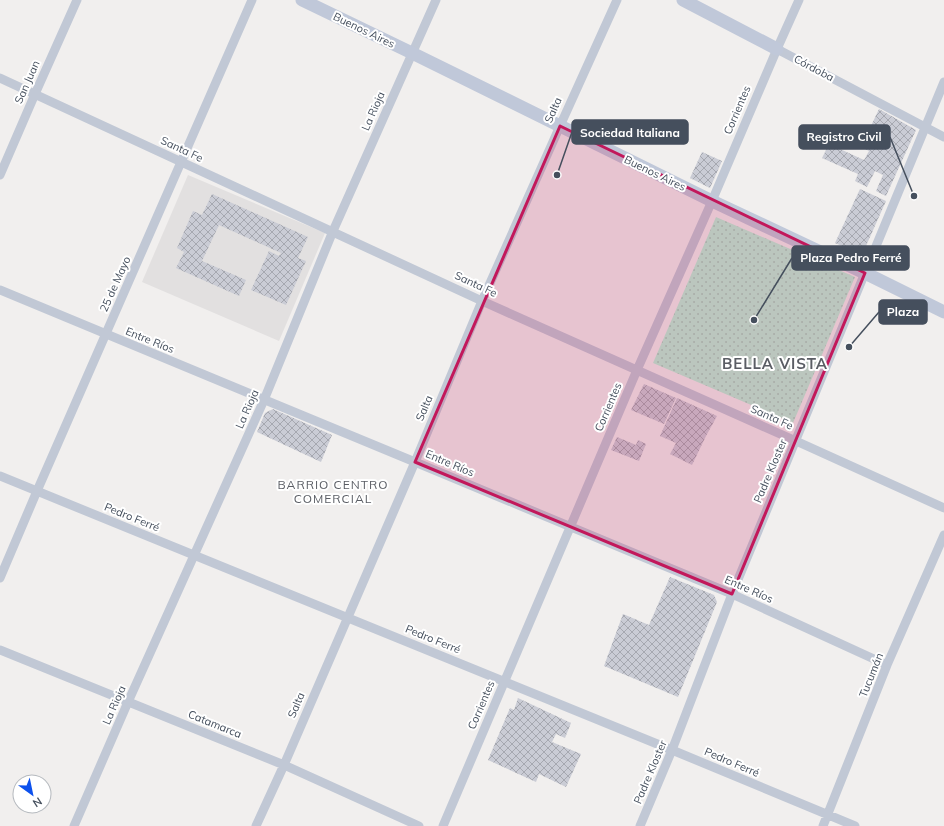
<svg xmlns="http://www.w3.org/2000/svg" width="944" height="826" font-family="Mulish,sans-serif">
  <defs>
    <pattern id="grass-dots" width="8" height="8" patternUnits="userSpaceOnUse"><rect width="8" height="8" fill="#baf2d7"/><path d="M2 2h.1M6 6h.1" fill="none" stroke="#a1d1bb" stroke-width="1.8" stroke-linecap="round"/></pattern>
    <pattern id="building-cross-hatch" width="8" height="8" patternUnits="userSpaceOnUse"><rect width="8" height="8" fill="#caccd5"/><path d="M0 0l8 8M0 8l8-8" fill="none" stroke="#a6a8b0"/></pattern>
  </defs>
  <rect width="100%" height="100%" fill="#f1efee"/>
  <path fill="#e2e0e0" d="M188,175L325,233L279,341L142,282Z"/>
  <path fill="url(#grass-dots)" d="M716,217L855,277L793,423L653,363Z"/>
  <path fill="url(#building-cross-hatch)" d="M879,109L916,130L886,196L876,191L883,175L875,171L867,187L855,181L858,174L822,158L829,144L864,160L869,151L861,147Z
    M702,152L722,161L710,188L690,178Z
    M860,189L886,201L862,255L835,243Z
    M212,194L308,237L298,258L306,261L286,305L251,290L269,251L279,256L281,253L219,225L202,261L246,280L239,296L176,268L184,252L177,248L193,211L202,215Z
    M644,384L676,398L664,424L631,410Z
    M677,398L717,416L706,436L692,465L670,454L676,443L660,436Z
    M273,409L332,435L321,462L257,432L265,413Z
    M617,437L636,445L638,440L646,444L639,461L611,450Z
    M670,577L714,595L717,602L678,697L604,666L623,614L649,625Z
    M518,698L571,723L565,738L556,734L552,742L581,754L566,787L539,774L536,782L488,760L510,708L514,710Z"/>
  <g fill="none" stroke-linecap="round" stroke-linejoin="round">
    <path stroke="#c1c8d5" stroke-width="9" d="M777,49L944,137
      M0,78L482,301L796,441L944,508
      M0,175L35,94L77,0
      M0,290L415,462L732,594L887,665
      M0,476L672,750L855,826
      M0,578L37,491L252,0
      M0,650L284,765L419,826
      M74,826L128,702L264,400L333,231L436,0
      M256,826L284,765L415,462L482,301L560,126L617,0
      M443,826L637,370L712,201L777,49L799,0
      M640,826L672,750L732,594L944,82
      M823,826L887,665L944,535"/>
    <path stroke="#c0c8d9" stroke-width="13" d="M302,0L412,53L712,201L865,273L944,312
      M683,0L777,49"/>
  </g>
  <path fill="#c2185b" fill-opacity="0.2" stroke="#c2185b" stroke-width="3" stroke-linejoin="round" d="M560,126L865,273L732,594L415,462Z"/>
  <g text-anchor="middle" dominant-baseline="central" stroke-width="4" stroke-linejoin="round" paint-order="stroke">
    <g font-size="11" fill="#454f5d" stroke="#fff">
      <text transform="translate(364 30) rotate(26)">Buenos Aires</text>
      <text transform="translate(814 68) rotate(28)">Córdoba</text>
      <text transform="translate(27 82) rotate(-66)">San Juan</text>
      <text transform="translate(553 110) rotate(-66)">Salta</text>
      <text transform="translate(737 110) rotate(-67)">Corrientes</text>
      <text transform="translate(373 111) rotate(-66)">La Rioja</text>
      <text transform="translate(182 149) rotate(25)">Santa Fe</text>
      <text transform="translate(655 173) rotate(26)">Buenos Aires</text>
      <text transform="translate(115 284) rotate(-66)">25 de Mayo</text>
      <text transform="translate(476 284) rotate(25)">Santa Fe</text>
      <text transform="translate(150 340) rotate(22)">Entre Ríos</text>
      <text transform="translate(608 407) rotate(-67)">Corrientes</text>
      <text transform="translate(424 408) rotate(-67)">Salta</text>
      <text transform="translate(247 409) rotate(-66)">La Rioja</text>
      <text transform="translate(772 417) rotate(24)">Santa Fe</text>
      <text transform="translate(450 463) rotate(23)">Entre Ríos</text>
      <text transform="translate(770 471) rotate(-67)">Padre Kloster</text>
      <text transform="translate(132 517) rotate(22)">Pedro Ferré</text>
      <text transform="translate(749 589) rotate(24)">Entre Ríos</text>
      <text transform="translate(433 639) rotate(22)">Pedro Ferré</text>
      <text transform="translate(871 675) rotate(-68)">Tucumán</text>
      <text transform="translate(114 705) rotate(-66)">La Rioja</text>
      <text transform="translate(296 705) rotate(-67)">Salta</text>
      <text transform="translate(481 705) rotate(-67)">Corrientes</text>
      <text transform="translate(215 724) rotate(22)">Catamarca</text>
      <text transform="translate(732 762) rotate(23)">Pedro Ferré</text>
      <text transform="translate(650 772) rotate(-67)">Padre Kloster</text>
    </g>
    <g font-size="12" letter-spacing="1" fill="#5a5d64" stroke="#fff">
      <text x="333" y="484">BARRIO CENTRO<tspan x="333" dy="14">COMERCIAL</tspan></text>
    </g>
    <g font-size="15" font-weight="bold" letter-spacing="1" fill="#5a5d64" stroke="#fff">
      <text x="775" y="363">BELLA VISTA</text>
    </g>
  </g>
  <path fill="none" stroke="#454f5d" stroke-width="1.5" d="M557 175L572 132M914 196L890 137M754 320L792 258M849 347L879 312"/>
  <g fill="#454f5d" stroke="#fff" stroke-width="1.5">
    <circle cx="557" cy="175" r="4"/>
    <circle cx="914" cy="196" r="4"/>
    <circle cx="754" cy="320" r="4"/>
    <circle cx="849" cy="347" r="4"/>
  </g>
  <g fill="#454f5d" stroke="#454f5d" stroke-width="1.5">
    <rect x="572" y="120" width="116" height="24" rx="4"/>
    <rect x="799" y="125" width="91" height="24" rx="4"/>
    <rect x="792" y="246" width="117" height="24" rx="4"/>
    <rect x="879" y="300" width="48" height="24" rx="4"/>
  </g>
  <g font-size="12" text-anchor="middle" font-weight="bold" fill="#fff">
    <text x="630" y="137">Sociedad Italiana</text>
    <text x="844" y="141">Registro Civil</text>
    <text x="851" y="262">Plaza Pedro Ferré</text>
    <text x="903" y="316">Plaza</text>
  </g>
  <g transform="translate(32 794) rotate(147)"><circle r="19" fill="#ffffff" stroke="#b5b9be"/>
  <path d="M0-3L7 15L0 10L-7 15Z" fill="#0d51ed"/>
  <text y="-6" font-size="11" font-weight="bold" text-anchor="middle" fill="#454f5d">N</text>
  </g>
</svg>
